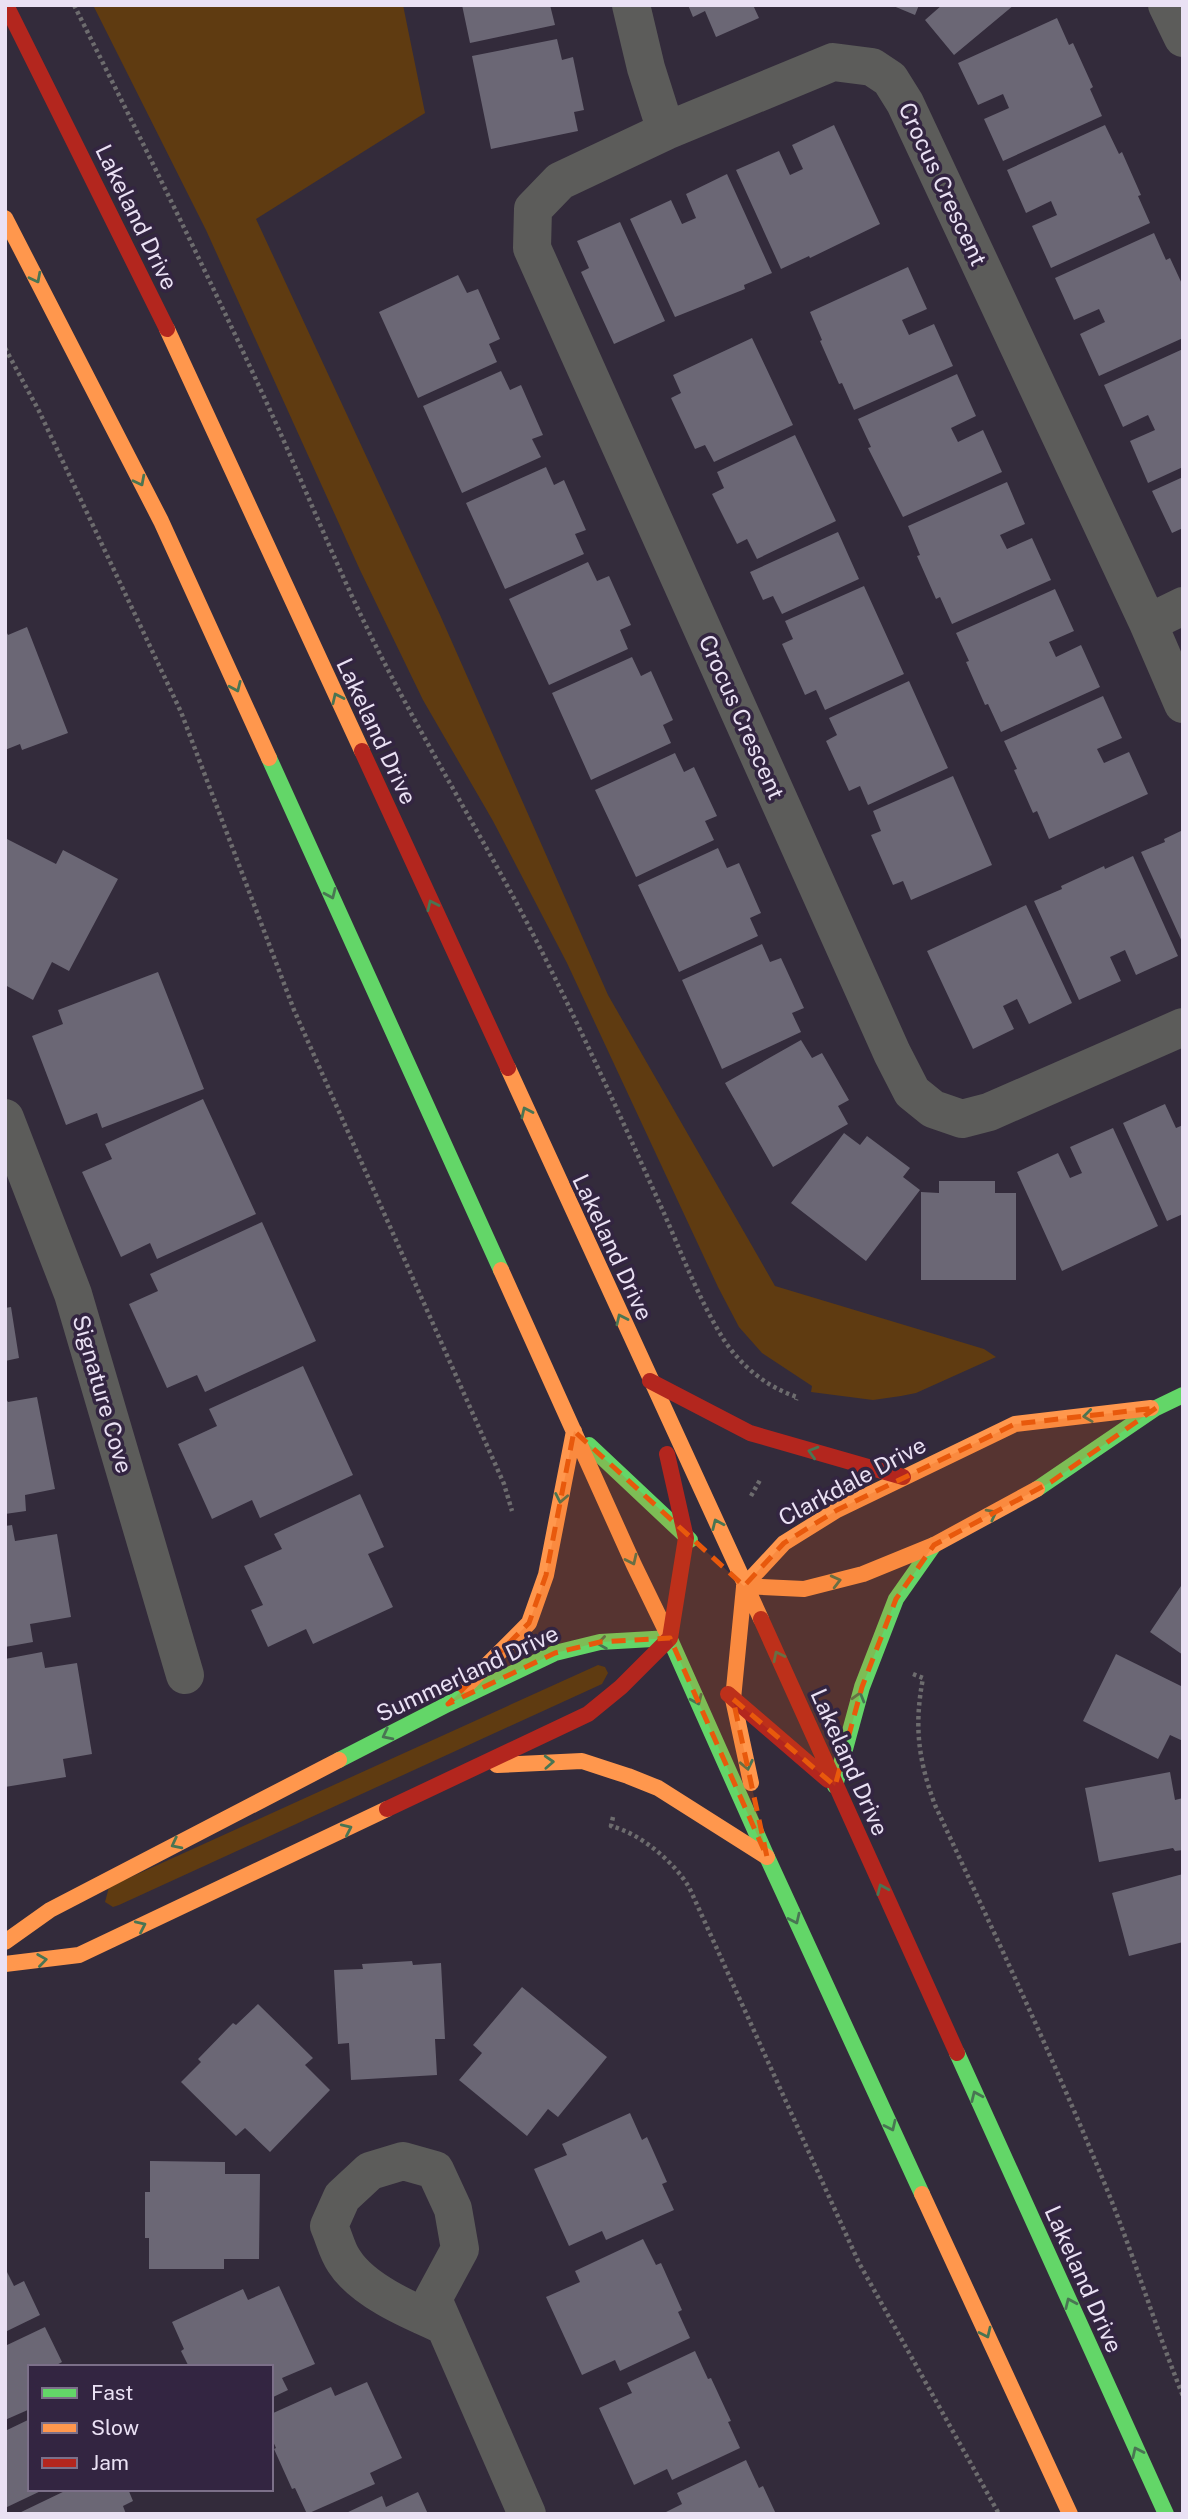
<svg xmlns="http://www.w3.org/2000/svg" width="1188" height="2519" font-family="'Public Sans',sans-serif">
  <rect width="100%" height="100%" fill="#332b3b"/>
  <path fill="#5f3b11" d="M93,5H403L425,113L256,219L440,615L608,995L775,1286L984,1349L996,1357L916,1393L901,1396L873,1400L811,1392L812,1386L762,1353L739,1327L718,1287L567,963L493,821L423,700L360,570L206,230Z
    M598,1665L605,1667L608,1673L602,1684L119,1905L113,1907L105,1902L109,1887Z"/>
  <path fill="#6b6775" d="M462,5H550L555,25L470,43Z
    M688,5H753L759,18L716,37L705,11L693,17Z
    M891,5H919L915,15Z
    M942,5H1014L954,55L925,20Z
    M1057,18L1069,45L1073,43L1093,87L1090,89L1102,116L1003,161L984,119L1009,108L1003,94L978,105L958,63Z
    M557,39L562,60L573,57L584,110L574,112L578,131L491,149L472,56Z
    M834,125L880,224L810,258L809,256L781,269L736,170L779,151L790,175L803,169L792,145Z
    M1105,125L1119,154L1122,152L1141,195L1138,196L1150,223L1051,268L1032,226L1057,215L1051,201L1026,213L1007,170Z
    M727,174L772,273L744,285L745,289L675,317L630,219L671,200L682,224L696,218L686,194Z
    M620,222L665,321L614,344L581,272L589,268L577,241Z
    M1154,233L1166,260L1170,258L1183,286V338L1099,376L1080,334L1105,322L1099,309L1074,320L1055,278Z
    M908,267L927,309L902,320L909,335L934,324L953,366L854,410L842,383L839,384L820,341L822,340L810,312Z
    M458,275L467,293L478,289L500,339L489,344L497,362L418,398L379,312Z
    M752,338L793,425L714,462L705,445L695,449L671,398L681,393L673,375Z
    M1183,349V467L1148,483L1130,441L1155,430L1148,415L1123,427L1104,385Z
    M501,371L510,390L521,385L543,435L532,439L541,457L462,493L423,406Z
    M957,374L976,416L951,428L958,442L983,430L1002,472L903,517L868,448L871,447L858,419Z
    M795,435L836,521L757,559L747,539L737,544L712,494L724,488L717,472Z
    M546,467L554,485L564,480L586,530L575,534L584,554L505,589L466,503Z
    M1183,477V528L1172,533L1152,491Z
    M1007,482L1025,524L1000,535L1007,549L1032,538L1051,580L952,624L940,597L936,599L917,556L920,555L908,526Z
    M838,532L859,579L782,614L773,596L763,600L750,572Z
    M588,562L597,581L609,576L631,625L620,630L628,649L549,685L509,599Z
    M864,586L904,674L825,710L816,690L805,695L782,644L793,639L785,621Z
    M1055,589L1074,631L1049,642L1056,657L1081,645L1100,687L1001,732L988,704L985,705L966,662L969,661L956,633Z
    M27,627L68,733L22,750L20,744L5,750V629L8,635Z
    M632,657L641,676L651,671L673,720L663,725L671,743L591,780L552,693Z
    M909,681L948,768L868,805L860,786L849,791L826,741L837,735L829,718Z
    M1103,696L1122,738L1097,749L1104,763L1129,752L1148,794L1049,839L1037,811L1033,813L1014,770L1017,769L1004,741Z
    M675,753L684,772L694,767L717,816L705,821L714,840L636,877L595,790Z
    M953,776L992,865L911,900L903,881L893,885L871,835L881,831L873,811Z
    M1183,830V944L1141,852L1165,842L1164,839Z
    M5,838L56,864L63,850L118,879L69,971L52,962L33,1000L5,985Z
    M718,848L727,868L739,863L761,913L750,918L758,936L679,972L638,885Z
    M1133,856L1178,956L1136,975L1125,950L1110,957L1121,981L1079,1000L1034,901L1062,889L1061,886L1104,866L1105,869Z
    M1026,905L1072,1003L1029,1024L1017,999L1003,1006L1014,1029L973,1049L927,951Z
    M762,944L770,962L781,958L804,1008L792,1013L801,1032L722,1069L682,980Z
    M158,972L204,1089L102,1128L97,1113L66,1125L32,1036L63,1024L58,1010Z
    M801,1040L812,1058L822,1053L849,1100L838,1106L848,1124L773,1167L725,1083Z
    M203,1099L256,1214L157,1259L150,1243L121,1257L82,1172L112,1159L105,1144Z
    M1165,1104L1176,1128L1183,1125V1214L1167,1221L1123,1123Z
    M1113,1128L1158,1226L1062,1271L1017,1172L1058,1153L1070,1178L1082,1173L1070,1147Z
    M844,1133L860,1145L867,1136L910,1168L903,1177L920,1190L866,1261L791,1203Z
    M939,1181H995V1193H1016V1280H921V1192L939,1193Z
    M262,1222L316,1341L205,1392L197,1375L167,1388L129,1304L158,1291L150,1274Z
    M11,1307L19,1358L5,1361V1308Z
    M303,1366L353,1475L260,1518L252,1500L212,1519L178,1444L217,1426L209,1409Z
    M5,1397L8,1402L37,1397L55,1489L25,1495L26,1511L5,1514Z
    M360,1494L384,1547L368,1554L393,1607L313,1644L306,1629L268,1647L251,1610L263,1605L244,1566L282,1549L274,1534Z
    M12,1525L15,1541L57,1534L71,1617L30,1624L33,1642L5,1647V1526Z
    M1183,1583V1655L1150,1632Z
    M42,1652L45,1668L77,1663L92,1754L63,1759L66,1777L5,1787V1659Z
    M1116,1654L1183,1687V1741L1170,1735L1158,1759L1083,1721Z
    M1170,1772L1175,1800L1183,1798V1850L1175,1851L1173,1848L1099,1862L1085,1788Z
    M1183,1874V1942L1129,1956L1112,1893Z
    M412,1961L413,1965L441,1963L445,2039H435L437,2075L351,2080L349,2043L338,2044L334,1970L363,1969L362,1964Z
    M522,1987L607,2057L558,2117L548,2109L527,2136L459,2080L482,2053L473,2045Z
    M258,2004L313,2058L305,2065L330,2090L270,2152L245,2128L236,2136L181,2082L201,2062L198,2059L233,2023L236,2025Z
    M630,2113L642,2140L647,2137L667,2182L662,2184L674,2210L606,2240L602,2231L569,2246L534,2169L567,2155L562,2144Z
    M150,2161L225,2162V2174H260L259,2259H224V2269H149V2238H145V2192H150Z
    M643,2239L656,2265L661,2263L682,2310L678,2312L690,2338L620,2371L615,2360L582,2375L546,2297L580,2282L575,2271Z
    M5,2268L14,2286L24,2281L40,2315L5,2332Z
    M279,2286L315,2364L282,2378L288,2390L271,2398V2367H189L181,2351L184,2349L172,2322L243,2289L248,2300Z
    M45,2327L62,2362L53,2367H30V2409L5,2420V2346Z
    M695,2351L708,2379L711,2378L731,2421L728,2422L740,2448L672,2480L667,2469L634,2485L599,2408L632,2393L627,2383Z
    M367,2382L402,2458L370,2473L375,2484L307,2514L295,2488L292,2489L274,2449L276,2448L271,2437V2414L331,2387L335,2396Z
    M30,2419V2489H45L5,2508V2431Z
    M746,2460L759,2488L763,2486L776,2514H662L682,2504L677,2493Z
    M69,2489H128L133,2501L123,2506L126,2514H17Z
    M418,2492L428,2514H344L382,2496L386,2507Z"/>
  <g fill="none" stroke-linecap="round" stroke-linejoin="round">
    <path stroke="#6d6c6e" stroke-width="4.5" stroke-dasharray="3.5 3.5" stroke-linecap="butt" d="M74,5C137,131 199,256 258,384C296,465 329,550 368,630C424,745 493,852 549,966C589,1046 626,1129 663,1211C681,1252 700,1302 724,1340C742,1367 767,1387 797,1397L796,1400
      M5,348L39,411L181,712L294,1010L504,1484L512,1511
      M751,1496L760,1480
      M913,1674L923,1678C914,1726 918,1759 935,1805C994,1933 1055,2061 1108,2192C1135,2259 1156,2329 1183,2396
      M613,1817L611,1826C641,1834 673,1861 689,1887L859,2263L999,2514"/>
    <path stroke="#5c5c5a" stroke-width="38" d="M631,5L646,68L666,131
      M1167,5L1183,38
      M1148,623L1183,606
      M1183,704L1148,623L905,103L890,79L872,67L833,62L666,131L560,181L533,209L532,248L892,1053L912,1092L933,1109L962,1119L989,1112L1183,1027
      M5,1118L73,1294L185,1675
      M443,2325C411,2311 363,2291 344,2261C337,2251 334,2237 329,2226L342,2197L370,2171L403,2161L435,2170L453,2209L460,2249L433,2299L527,2514"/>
    <path stroke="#63d668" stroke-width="16" d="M269,758L501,1270
      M589,1445L690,1540
      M1037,1489L1156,1408L1183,1395
      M669,1637L767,1857L922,2194
      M339,1760L448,1704L555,1653L600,1642L670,1638
      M835,1786L862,1687L896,1599L934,1545
      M957,2053L1166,2514"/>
    <path stroke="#ff974d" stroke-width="16" d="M5,218L161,521L269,758
      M167,329L362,751
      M508,1068L761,1619
      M501,1270L634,1565L669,1637
      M744,1586L804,1589L863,1574L934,1545L1037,1489
      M744,1586L784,1543L837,1510L1015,1424L1151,1408
      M744,1587L733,1699L751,1783
      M467,1685L529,1623L546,1575L574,1431
      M497,1765L582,1761L628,1776L658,1788L767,1857
      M5,1942L50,1910L339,1760
      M5,1964L79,1955L387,1809
      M922,2194L1070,2514"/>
    <path stroke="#b3261e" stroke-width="16" d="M6,5L167,329
      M362,751L508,1068
      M650,1381L750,1433L903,1477
      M667,1454L686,1538L670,1638
      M761,1619L957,2053
      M728,1694L828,1780
      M387,1809L588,1714L621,1687L670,1638"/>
  </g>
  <defs><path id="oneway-chevron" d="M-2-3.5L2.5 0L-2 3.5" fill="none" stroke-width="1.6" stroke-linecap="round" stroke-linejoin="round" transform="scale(1.75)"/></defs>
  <g stroke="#497553">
    <use href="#oneway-chevron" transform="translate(36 278) rotate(63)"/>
    <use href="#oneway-chevron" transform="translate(140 481) rotate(63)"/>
    <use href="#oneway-chevron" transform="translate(236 687) rotate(66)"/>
    <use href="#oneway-chevron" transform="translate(337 698) rotate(-115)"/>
    <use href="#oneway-chevron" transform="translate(331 894) rotate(66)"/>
    <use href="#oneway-chevron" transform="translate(432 905) rotate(-115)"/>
    <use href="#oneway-chevron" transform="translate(526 1112) rotate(-115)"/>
    <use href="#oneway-chevron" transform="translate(621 1319) rotate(-115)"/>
    <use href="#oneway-chevron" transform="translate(1088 1416) rotate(173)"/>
    <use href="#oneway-chevron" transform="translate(813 1452) rotate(-164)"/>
    <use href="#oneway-chevron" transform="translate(561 1498) rotate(101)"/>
    <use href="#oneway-chevron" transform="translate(992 1514) rotate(-28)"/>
    <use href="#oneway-chevron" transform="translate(717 1524) rotate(-114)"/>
    <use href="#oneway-chevron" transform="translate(632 1560) rotate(65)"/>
    <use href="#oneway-chevron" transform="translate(836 1581) rotate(-14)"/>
    <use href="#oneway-chevron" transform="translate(602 1643) rotate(172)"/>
    <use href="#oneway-chevron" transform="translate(778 1656) rotate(-116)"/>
    <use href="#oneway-chevron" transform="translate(859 1697) rotate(-74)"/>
    <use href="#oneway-chevron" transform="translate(697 1700) rotate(66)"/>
    <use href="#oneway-chevron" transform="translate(387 1735) rotate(153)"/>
    <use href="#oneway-chevron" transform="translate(549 1762) rotate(-3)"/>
    <use href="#oneway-chevron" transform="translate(747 1765) rotate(78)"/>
    <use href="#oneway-chevron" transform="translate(347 1829) rotate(-25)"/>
    <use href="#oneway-chevron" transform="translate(176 1844) rotate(153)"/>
    <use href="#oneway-chevron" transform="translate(882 1889) rotate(-114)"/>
    <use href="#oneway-chevron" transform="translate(795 1919) rotate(65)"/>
    <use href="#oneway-chevron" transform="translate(141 1926) rotate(-25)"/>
    <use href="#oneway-chevron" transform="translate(42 1960) rotate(-8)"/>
    <use href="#oneway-chevron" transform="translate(976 2096) rotate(-114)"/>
    <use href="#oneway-chevron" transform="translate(891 2126) rotate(65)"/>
    <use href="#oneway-chevron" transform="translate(1070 2303) rotate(-114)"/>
    <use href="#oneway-chevron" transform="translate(986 2333) rotate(65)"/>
    <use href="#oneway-chevron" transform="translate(1137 2452) rotate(-115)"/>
  </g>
  <path fill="#e8590c" fill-opacity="0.2" stroke="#e8590c" stroke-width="5" stroke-dasharray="14 9" stroke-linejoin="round" d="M1156,1408L1051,1482L934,1545L896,1599L862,1687L835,1786L733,1699L767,1857L670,1638L600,1642L555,1653L448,1704L529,1623L546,1575L574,1431L744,1586L784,1543L837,1510L1015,1424Z"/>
  <g text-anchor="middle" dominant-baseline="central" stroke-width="7" stroke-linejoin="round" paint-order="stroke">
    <g font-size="23" fill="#eae1f4" stroke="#332541">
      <text transform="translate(943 184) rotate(65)">Crocus Crescent</text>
      <text transform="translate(137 217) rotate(64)">Lakeland Drive</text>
      <text transform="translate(742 717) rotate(66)">Crocus Crescent</text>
      <text transform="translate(377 731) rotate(65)">Lakeland Drive</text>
      <text transform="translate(613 1247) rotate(65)">Lakeland Drive</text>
      <text transform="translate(103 1394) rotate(74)">Signature Cove</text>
      <text transform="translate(852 1481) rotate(-28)">Clarkdale Drive</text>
      <text transform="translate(467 1673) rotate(-25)">Summerland Drive</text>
      <text transform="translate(850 1762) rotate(66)">Lakeland Drive</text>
      <text transform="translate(1084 2279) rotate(66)">Lakeland Drive</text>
    </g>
  </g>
  <rect width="1188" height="2519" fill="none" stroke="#eae1f4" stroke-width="14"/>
  <rect x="28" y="2365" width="245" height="126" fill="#332541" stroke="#7c7089" stroke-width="2"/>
  <rect x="42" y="2388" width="35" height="10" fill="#63d668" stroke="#7c7089" stroke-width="2"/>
  <text x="91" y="2400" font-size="21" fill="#eae1f4">Fast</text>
  <rect x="42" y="2423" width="35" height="10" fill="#ff974d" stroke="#7c7089" stroke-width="2"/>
  <text x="91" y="2435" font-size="21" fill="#eae1f4">Slow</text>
  <rect x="42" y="2458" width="35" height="10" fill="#b3261e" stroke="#7c7089" stroke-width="2"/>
  <text x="91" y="2470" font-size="21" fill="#eae1f4">Jam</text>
</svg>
